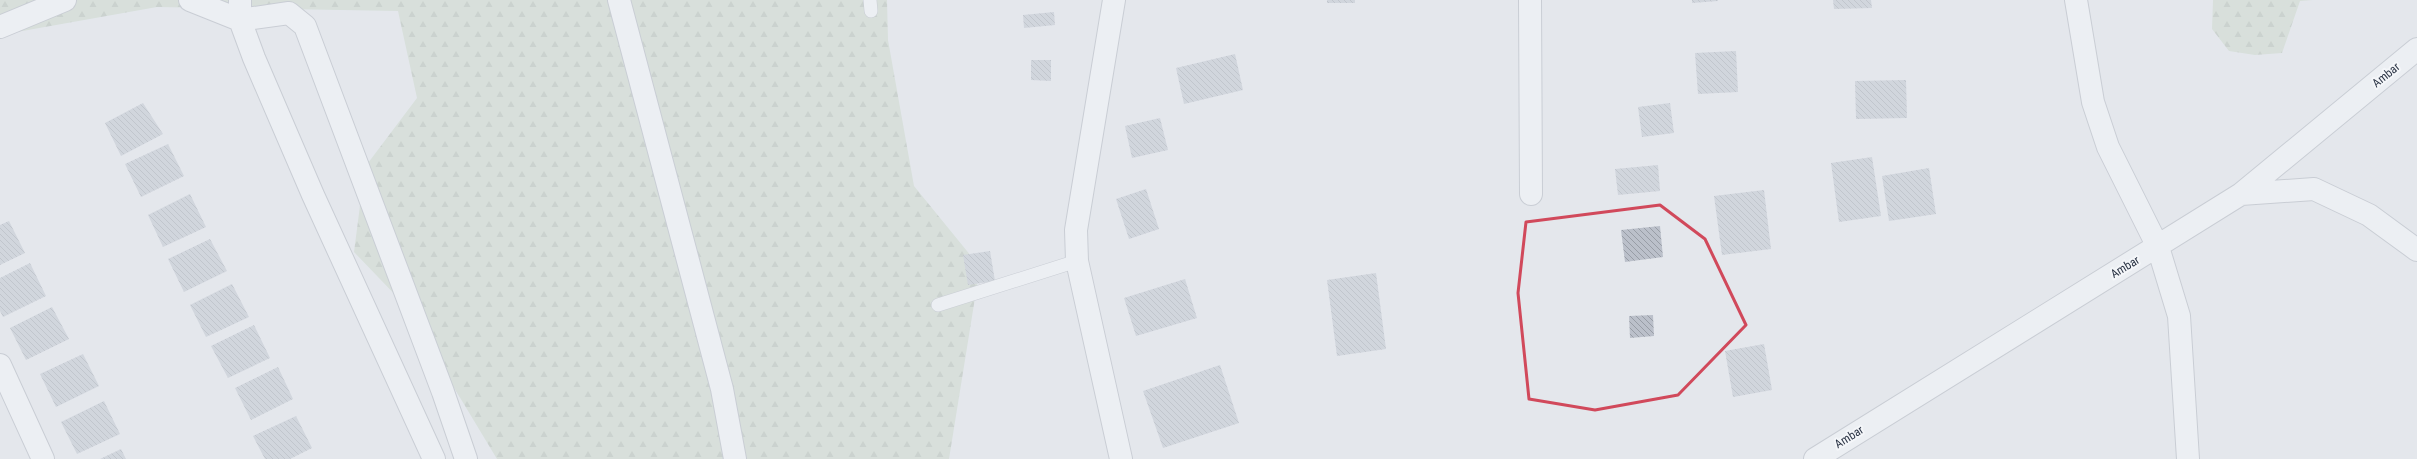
<svg xmlns="http://www.w3.org/2000/svg" width="2417" height="459" font-family="'Roboto Condensed',sans-serif">
  <defs>
    <pattern id="forest-firs" width="22" height="20" patternUnits="userSpaceOnUse"><rect width="22" height="20" fill="#c9d6c5"/><path d="M5 1l3.5 6h-7zM16 11l3.5 6h-7z" fill="#adb8ab"/></pattern>
    <pattern id="building-back-hatch" width="6" height="6" patternUnits="userSpaceOnUse"><rect width="6" height="6" fill="#bbc0ca"/><path d="M-1 5l2 2M0 0l6 6M5-1l2 2" fill="none" stroke="#989da6"/></pattern>
  </defs>
  <rect width="100%" height="100%" fill="#e4e7ec"/>
  <path fill="url(#forest-firs)" d="M0,0H887L888,40L914,186L980,267L949,459H497L403,303L354,252L365,167L417,98L398,11L157,7L0,35Z
    M2213,0H2313L2300,1L2282,53L2255,55L2229,51L2212,29Z"/>
  <path fill="url(#building-back-hatch)" d="M1327,0H1355V3H1327Z
    M1692,0H1718V1L1692,3Z
    M1833,0H1871L1872,8L1834,9Z
    M1054,12L1055,25L1024,28L1023,15Z
    M1736,51L1738,92L1698,94L1695,53Z
    M1235,54L1243,90L1184,104L1176,68Z
    M1031,60H1051V81L1031,80Z
    M1906,80L1907,118L1856,119L1855,81Z
    M143,103L163,134L121,156L105,123Z
    M1670,103L1674,133L1642,137L1638,107Z
    M1160,118L1168,150L1132,158L1125,126Z
    M168,144L184,176L141,197L125,164Z
    M1872,157L1881,216L1839,222L1831,163Z
    M1658,165L1660,191L1618,195L1615,169Z
    M1929,168L1936,214L1889,221L1882,176Z
    M1146,189L1159,229L1129,239L1116,199Z
    M1764,190L1771,249L1722,255L1714,196Z
    M190,194L206,227L163,247L148,215Z
    M9,221L25,253L0,265V225Z
    M1660,226L1663,257L1625,262L1621,230Z
    M210,239L227,271L184,292L168,259Z
    M990,251L995,281L968,285L963,255Z
    M30,263L46,296L3,317L0,311V278Z
    M1376,273L1386,349L1337,356L1327,280Z
    M1185,279L1197,318L1136,336L1124,298Z
    M232,284L249,317L206,337L190,305Z
    M52,307L69,339L26,360L10,328Z
    M1653,315L1654,336L1630,338L1629,316Z
    M254,325L270,358L228,378L211,346Z
    M1764,344L1772,390L1733,397L1725,351Z
    M83,354L99,386L56,407L40,374Z
    M1220,365L1239,423L1163,448L1143,391Z
    M278,367L293,399L251,420L235,388Z
    M104,401L120,434L77,454L61,422Z
    M296,416L312,448L290,459H265L253,436Z
    M121,449L126,459H100Z"/>
  <g fill="none" stroke-linecap="round" stroke-linejoin="round">
    <g stroke="#a9aeb7" stroke-width="14">
      <path id="service" d="M870,0L871,11
        M938,305L1077,261"/>
    </g>
    <g stroke="#a9aeb7" stroke-width="24">
      <path id="minor" d="M190,0L240,20L289,13L305,26L443,392L466,459
        M240,0V20L254,58L313,195L434,459
        M619,0L722,389L735,459
        M1114,0L1076,230L1077,261L1121,459
        M1530,0L1531,194
        M2076,0L2093,102L2108,147L2158,247L2179,316L2188,459
        M0,27L65,0
        M2241,194L2314,189L2369,215L2417,250
        M0,365L43,459
        M1815,459L2241,194L2417,49"/>
    </g>
    <use href="#service" stroke="#f7f8fa" stroke-width="13"/>
    <use href="#minor" stroke="#f7f8fa" stroke-width="22"/>
  </g>
  <path d="M0 0H2417V459H0ZM1660,205L1705,239L1746,325L1678,395L1595,410L1529,399L1518,293L1526,222Z" fill="#e4e7ec" fill-opacity=".55" fill-rule="evenodd"/>
  <path fill="none" stroke="#d1495b" stroke-width="3" stroke-linejoin="round" d="M1660,205L1705,239L1746,325L1678,395L1595,410L1529,399L1518,293L1526,222Z"/>
  <g text-anchor="middle" dominant-baseline="central" stroke-width="4" stroke-linejoin="round" paint-order="stroke">
    <g font-size="12" fill="#2b3445" stroke="#f4f6f9">
      <text transform="translate(2386 75) rotate(-39)">Ambar</text>
      <text transform="translate(2125 267) rotate(-31)">Ambar</text>
      <text transform="translate(1849 437) rotate(-32)">Ambar</text>
    </g>
  </g>
</svg>
